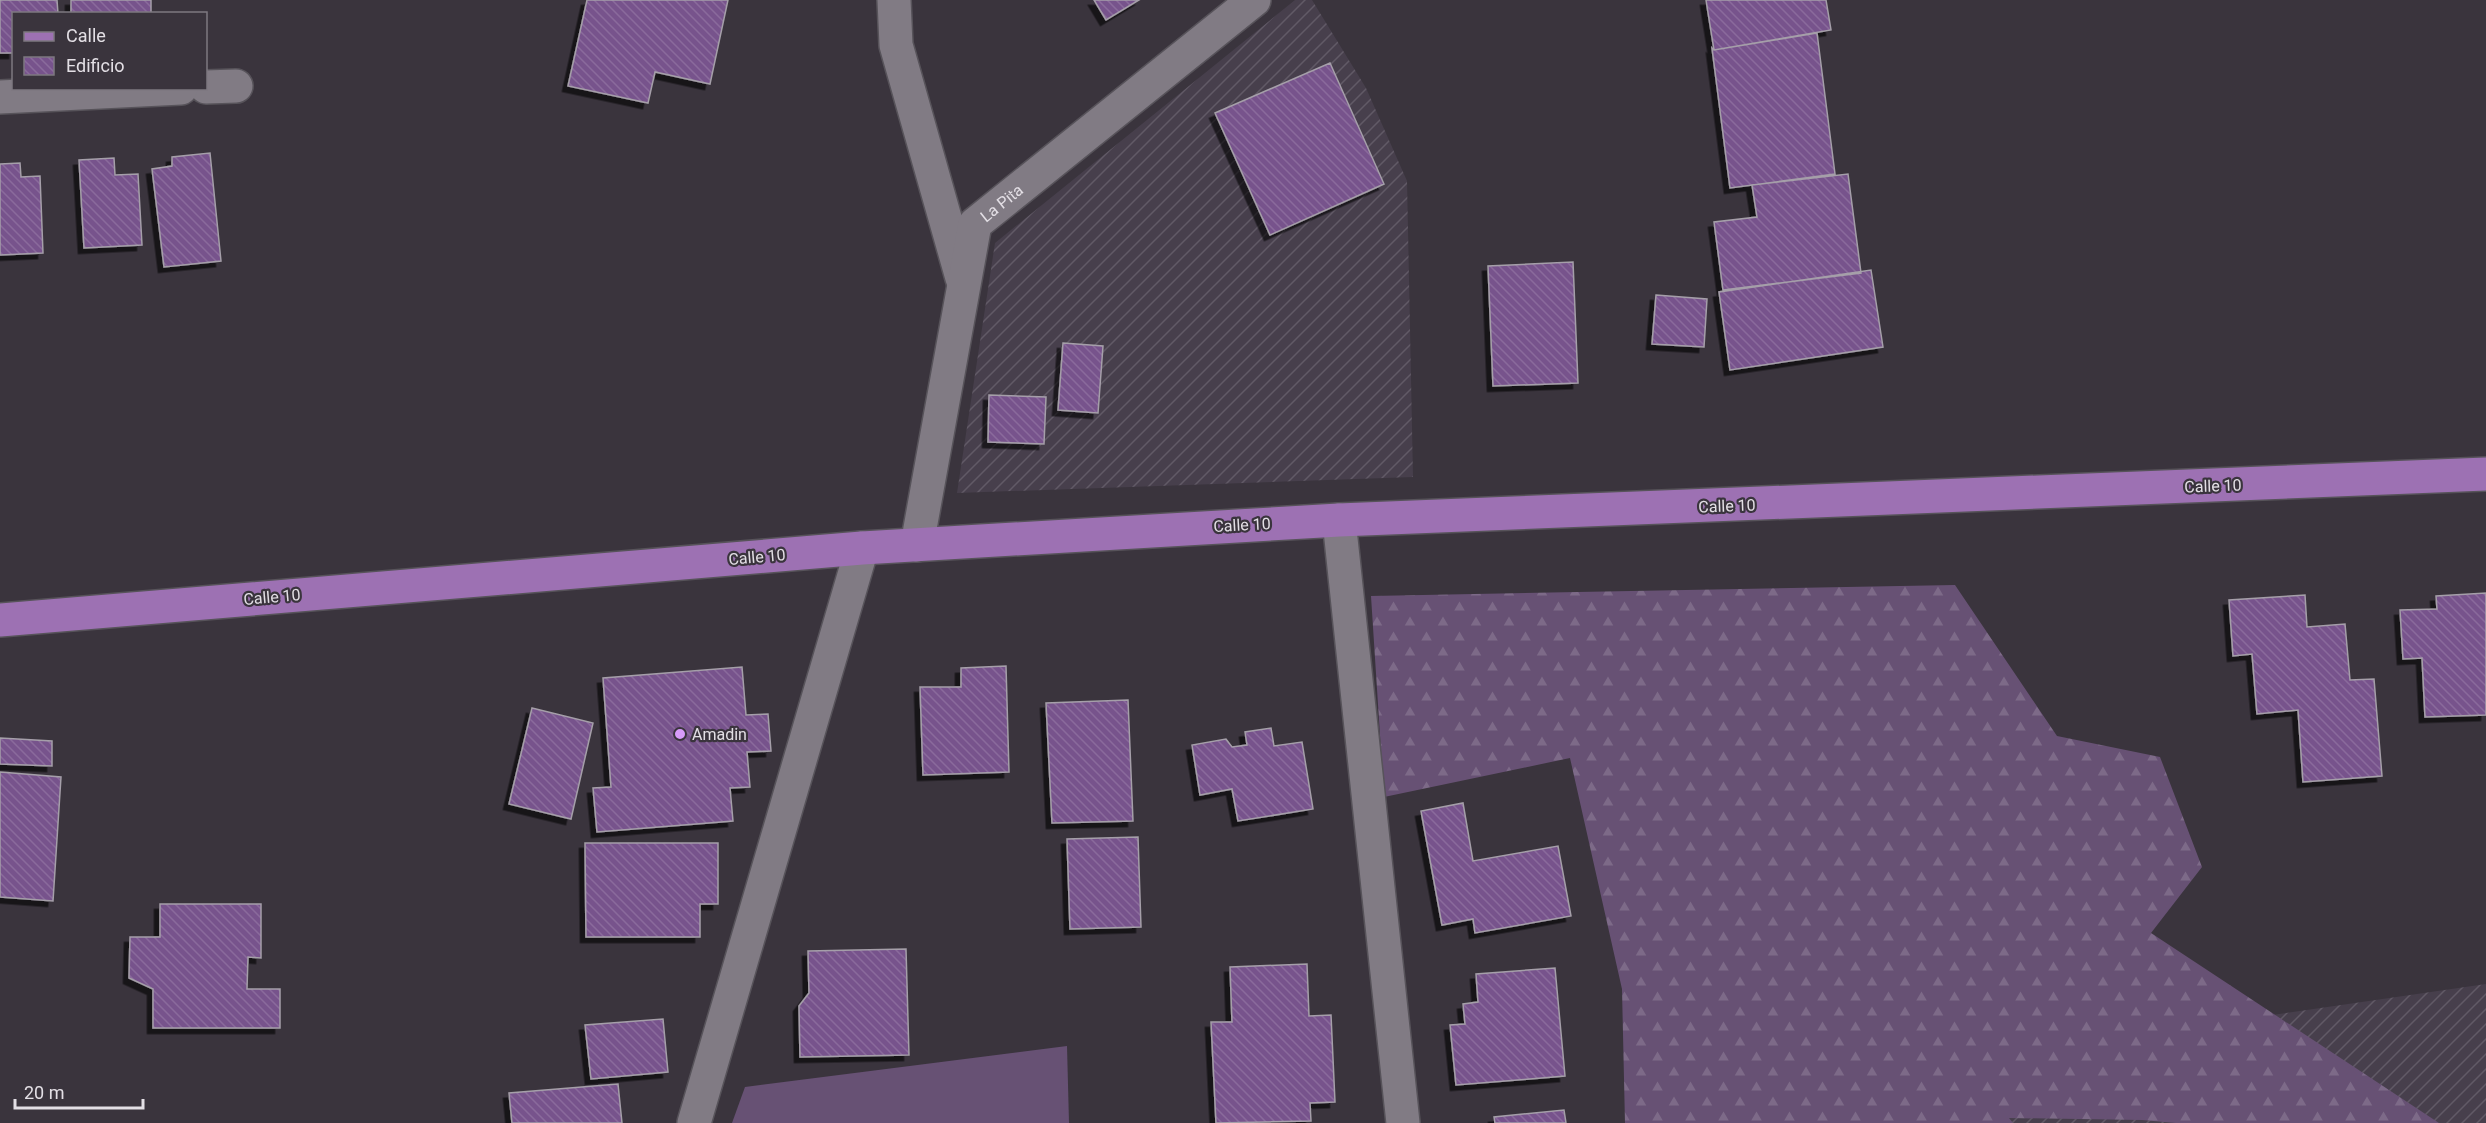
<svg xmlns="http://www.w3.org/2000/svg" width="2486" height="1123" font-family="Roboto,sans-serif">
  <defs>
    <pattern id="industrial-furrows" width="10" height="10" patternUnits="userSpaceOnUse" patternTransform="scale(1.5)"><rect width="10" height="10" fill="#473f4c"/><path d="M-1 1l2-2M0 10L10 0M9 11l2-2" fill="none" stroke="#615a66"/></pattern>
    <pattern id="forest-firs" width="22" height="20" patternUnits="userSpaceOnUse" patternTransform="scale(1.5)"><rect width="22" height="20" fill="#675174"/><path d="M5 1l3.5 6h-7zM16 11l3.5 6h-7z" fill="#7d6a88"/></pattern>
    <pattern id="building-back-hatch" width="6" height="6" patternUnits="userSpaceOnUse" patternTransform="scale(1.5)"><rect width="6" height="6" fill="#77538c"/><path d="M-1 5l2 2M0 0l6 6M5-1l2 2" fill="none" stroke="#8a6b9c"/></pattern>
    <filter id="shadow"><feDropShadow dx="-5.5" dy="5.5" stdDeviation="0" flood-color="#0009"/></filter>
  </defs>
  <rect width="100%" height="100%" fill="#3a343d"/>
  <path fill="url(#industrial-furrows)" d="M1295,0H1312L1366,88L1407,181L1413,477L957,493L995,243Z
    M2486,984V1123H1941L1913,1067Z"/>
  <path fill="#675174" d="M1067,1046L1069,1123H732L745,1087Z"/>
  <path fill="url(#forest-firs)" d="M1955,585L2057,736L2160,757L2202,867L2151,933L2439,1123H2176L2142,1120L2009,1118L2013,1123H1625L1622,989L1570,758L1384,797L1371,596Z"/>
  <path fill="url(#building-back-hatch)" stroke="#a59fa9" stroke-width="1.5" filter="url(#shadow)" d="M0,0H57L58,14H14V53H0Z
    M71,0H151V14H71Z
    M587,0H728L710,84L655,72L648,103L568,86Z
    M1094,0H1139L1106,20Z
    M1706,0H1826L1831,30L1714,50Z
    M1817,33L1835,174L1730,188L1712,48L1714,50Z
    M1330,63L1384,184L1270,235L1215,113Z
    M210,153L221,261L164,267L152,169L172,166V157Z
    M114,158L115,175L138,174L142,245L84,248L79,160Z
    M20,163L21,177L40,176L43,253L0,255V164Z
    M1848,174L1861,273L1723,290L1714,222L1757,217L1752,185Z
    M1573,262L1578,383L1493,386L1488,266Z
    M1871,270L1883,347L1730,370L1719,292Z
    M1656,295L1707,299L1704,347L1652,344Z
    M1063,343L1103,346L1098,413L1058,410Z
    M989,395L1046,397L1044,444L988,442Z
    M2486,593V715L2425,717L2422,658L2403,659L2400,610L2437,609L2436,596Z
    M2305,595L2307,627L2345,624L2350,680L2374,679L2382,776L2303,782L2298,710L2257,714L2252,654L2233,656L2229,600Z
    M1006,666L1009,772L923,775L920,687H961V668Z
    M742,667L746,715L768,714L771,751L747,752L750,787L730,788L733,821L597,832L593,788L611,787L603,678Z
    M1128,700L1133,821L1052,823L1046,703Z
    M532,708L593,723L571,819L509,804Z
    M1271,728L1274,746L1302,742L1313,809L1238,821L1232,789L1200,795L1192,745L1226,739L1232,747L1247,745L1245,732Z
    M0,738L52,741V766L0,764Z
    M0,772L61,777L53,901L0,897Z
    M1463,803L1473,861L1558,846L1571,916L1475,933L1473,919L1442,925L1421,811Z
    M1138,837L1141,927L1070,929L1067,839Z
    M585,843H718V904H700V937H586Z
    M160,904H261V958L248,957L247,989H280V1028H153V989L129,978L130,937H160Z
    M906,949L909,1055L800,1057L799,1006L809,993L808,951Z
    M1307,964L1309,1016L1331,1015L1335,1102L1310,1103L1311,1121L1216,1123L1211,1022H1232L1230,967Z
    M1555,968L1565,1076L1456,1085L1450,1025L1465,1024L1463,1004L1478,1002L1476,974Z
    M663,1019L668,1072L591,1079L585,1025Z
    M618,1084L622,1123H512L509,1093Z
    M1564,1110L1566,1123H1495L1494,1117Z"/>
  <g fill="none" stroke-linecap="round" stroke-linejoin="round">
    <g stroke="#57535a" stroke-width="36">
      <g id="minor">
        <path d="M894,0L896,45L962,278"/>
        <path d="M206,87L236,86"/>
        <path d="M0,97L181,88"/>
        <path d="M1339,520L1403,1123"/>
        <path id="s1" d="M917,545L975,224L1254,0"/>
        <path d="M694,1123L862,548"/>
      </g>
    </g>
    <g stroke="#57535a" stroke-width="36">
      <path id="major" d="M0,620L862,548L1339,520L2486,474"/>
    </g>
    <use href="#minor" stroke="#817b84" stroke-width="33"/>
    <use href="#major" stroke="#9d71b3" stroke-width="33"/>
  </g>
  <circle fill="#d79bf9" stroke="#3a343d" stroke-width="2" cx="680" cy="734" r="6"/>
  <g text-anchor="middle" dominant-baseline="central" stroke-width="4.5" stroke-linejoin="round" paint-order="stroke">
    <g font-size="16" fill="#e3dfe5" stroke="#3a343d">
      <text stroke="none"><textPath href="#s1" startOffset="360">La Pita</textPath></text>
      <text transform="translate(2213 486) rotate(-2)">Calle 10</text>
      <text transform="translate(1727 506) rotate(-2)">Calle 10</text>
      <text transform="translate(1242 525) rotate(-3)">Calle 10</text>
      <text transform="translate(757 557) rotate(-5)">Calle 10</text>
      <text transform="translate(272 597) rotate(-5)">Calle 10</text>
    </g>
    <g font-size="16" fill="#e3dfe5" stroke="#3a343d" text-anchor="start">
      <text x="692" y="734">Amadin</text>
    </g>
  </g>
  <rect x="12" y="12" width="195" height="78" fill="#3a343d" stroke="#7e7880" stroke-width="1.5"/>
  <rect x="24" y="32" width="30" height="9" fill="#9d71b3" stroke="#7e7880" stroke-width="1.5"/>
  <text x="66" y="42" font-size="18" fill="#e3dfe5">Calle</text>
  <rect x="24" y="57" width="30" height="18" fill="url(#building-back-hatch)" stroke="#7e7880" stroke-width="1.5"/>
  <text x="66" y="72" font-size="18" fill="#e3dfe5">Edificio</text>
  <path d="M15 1099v9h128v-9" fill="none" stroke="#e3dfe5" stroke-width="3"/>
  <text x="24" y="1099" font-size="18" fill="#e3dfe5" stroke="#3a343d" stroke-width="4.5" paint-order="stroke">20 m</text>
</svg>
